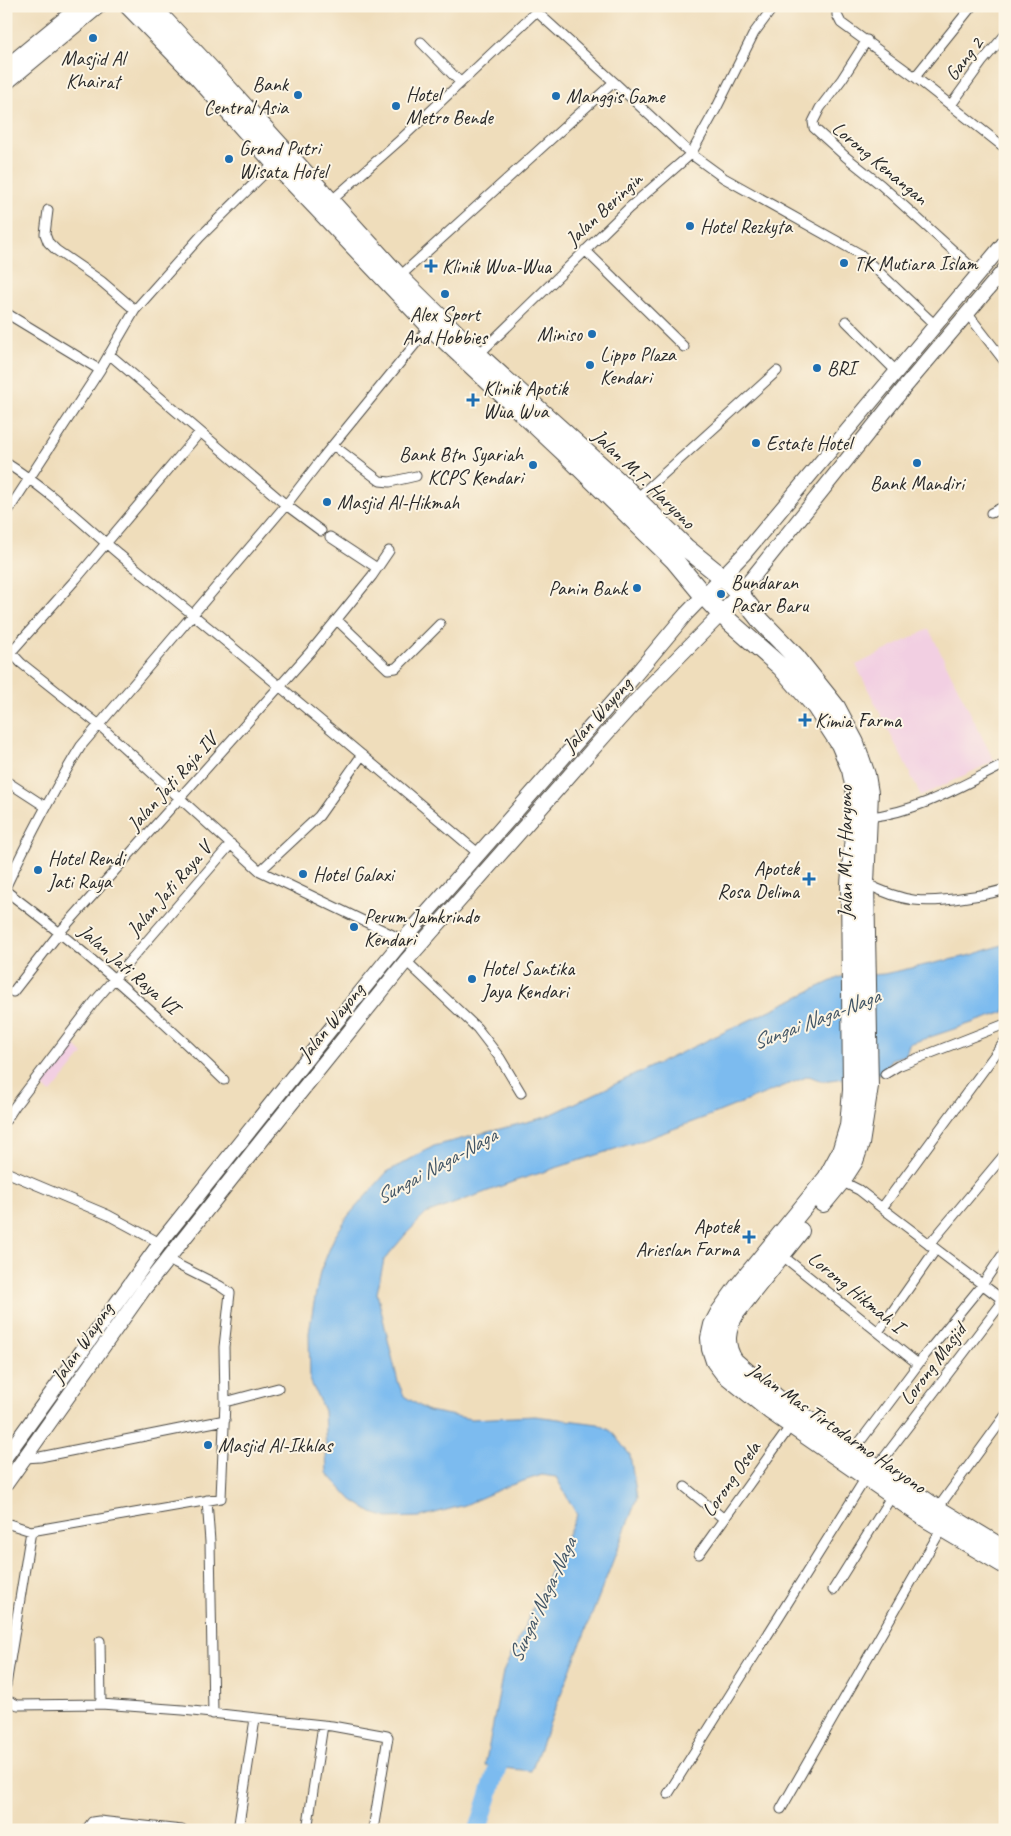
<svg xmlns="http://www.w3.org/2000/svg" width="1011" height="1836" font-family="Caveat,sans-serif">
  <rect width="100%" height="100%" fill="#fcf5e5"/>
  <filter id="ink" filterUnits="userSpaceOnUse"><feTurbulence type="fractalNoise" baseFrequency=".02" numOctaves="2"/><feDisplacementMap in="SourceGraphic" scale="10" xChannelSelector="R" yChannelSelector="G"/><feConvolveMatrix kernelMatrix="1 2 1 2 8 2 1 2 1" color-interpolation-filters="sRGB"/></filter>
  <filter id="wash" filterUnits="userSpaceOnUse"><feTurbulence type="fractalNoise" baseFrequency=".0096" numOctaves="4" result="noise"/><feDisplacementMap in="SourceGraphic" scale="20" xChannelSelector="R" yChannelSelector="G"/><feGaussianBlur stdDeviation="1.12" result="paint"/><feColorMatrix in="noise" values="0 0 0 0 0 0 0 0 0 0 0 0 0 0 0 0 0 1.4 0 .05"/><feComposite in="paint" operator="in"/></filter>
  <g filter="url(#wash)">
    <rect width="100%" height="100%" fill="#efddbb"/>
    <path fill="#f2cfe2" d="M929,629L994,761L921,796L856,665Z
      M73,1044L83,1054L51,1093L40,1086Z"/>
    <path fill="#7bbbef" stroke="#53738d" d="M1005,944V1012L909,1044L906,1055L891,1059L883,1073L822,1081L809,1076L706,1117L646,1139L515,1181L426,1214L405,1235L384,1260L377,1293L398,1382L404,1396L428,1411L471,1419L535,1416L598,1424L611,1431L630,1455L637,1499L531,1771L485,1766L503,1672L577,1515L556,1477L542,1475L505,1487L465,1505L420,1517L388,1518L372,1513L352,1500L327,1473L324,1411L310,1380L309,1333L313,1308L320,1272L334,1238L348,1216L387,1172L434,1146L546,1117L840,977L884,974L972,955Z"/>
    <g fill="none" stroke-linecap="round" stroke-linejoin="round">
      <path stroke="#7bbbef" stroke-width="18" d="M478,1830L504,1747"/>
    </g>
  </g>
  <g filter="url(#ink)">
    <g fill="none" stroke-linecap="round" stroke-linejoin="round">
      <g stroke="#484641" stroke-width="11">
        <path id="street" d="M837,6V15L841,23L915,77L1005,148
          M537,12L614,82
          M867,40L842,79L820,108L813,122L814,128L846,157L881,185L979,274
          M421,42L460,82
          M915,77L972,6
          M951,105L982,62L1005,35
          M331,201L400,140L542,6
          M48,210L45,234L48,242L56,250L101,281L135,310
          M585,250L684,347
          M399,277L614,82L691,154L724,178L860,254L935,325
          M6,313L100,370
          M967,313L1005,362
          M846,321L896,371
          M109,354L286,505L321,531
          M478,355L629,208L691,154L717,107L754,33L774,6
          M333,445L380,481L390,482L416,476
          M6,463C54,493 94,535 138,570C253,663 366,758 479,854
          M636,499L777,371
          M991,513L1005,506
          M6,514L100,370L135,310L200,237L277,161
          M330,537L377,568
          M337,620L388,669L396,668L440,624
          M6,647L21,663L98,724L260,871L403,940
          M11,652L76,579L200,432
          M6,781L46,807
          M869,817C918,812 961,786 1005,764
          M260,871L319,816L362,755
          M865,883C904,903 924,904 967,897C980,895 992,894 1005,889
          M6,886C29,838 53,791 81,746L286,505L323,457L430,326
          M6,891C83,949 155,1013 224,1080
          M406,961L477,1028L500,1058L521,1093
          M13,992L60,932L312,650L372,576L389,551
          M885,1074L898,1066L1005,1024
          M6,1120L15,1106L95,1001L231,844
          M6,1172L108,1215L160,1243
          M841,1181L859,1190L882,1208L999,1297L1001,1304L877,1467
          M882,1208L1005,1041
          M929,1245L1005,1154
          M779,1253L918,1364
          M878,1332L936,1249
          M225,1402L278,1388
          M853,1451L925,1355L982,1285L1005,1251
          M25,1458L40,1457L225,1420
          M685,1487L724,1519
          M207,1500L210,1542L213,1714
          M935,1512L1005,1416
          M6,1523L31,1531L221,1498L225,1402L224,1347L230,1293L220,1286L168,1260
          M699,1554L792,1424
          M833,1590L893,1494
          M100,1641L101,1704
          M6,1685L31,1531
          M6,1700L18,1705L101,1704L183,1710L332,1726L387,1736L388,1737L373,1830
          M668,1794L867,1476
          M781,1809L942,1528
          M86,1830L92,1822L99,1821L182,1830
          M238,1830L255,1719
          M307,1830L323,1725"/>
      </g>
      <g stroke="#484641" stroke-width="16">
        <path id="secondary" d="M6,67L80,6
          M6,83L99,6
          M6,1456L160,1243L329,1031L403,940L621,692L686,614L743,555L1005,242
          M6,1484L144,1289L266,1135L406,961L606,734L643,693L721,614L753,577L904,388L1005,269"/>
      </g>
      <g stroke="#484641" stroke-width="20">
        <path id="highway" d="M129,6L199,78L275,163L430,326L567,455L674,560L703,595L721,614L781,667L816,707L840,744L851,770L857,799L850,884L852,1090L849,1126L841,1152L827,1178L738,1287L720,1312L713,1325L710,1338L711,1349L715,1361L724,1373L770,1410L929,1520L1005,1565
          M151,6L212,71L399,277L478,355L620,483L685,547L721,576L739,593L761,621L796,657L836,707L855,743L866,775L869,793L865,883L869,1086L860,1144L854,1161L841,1181L823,1203
          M800,1231L736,1312C726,1329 723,1344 734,1361L780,1401L937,1509L1005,1550"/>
      </g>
      <use href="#street" stroke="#fff" stroke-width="9"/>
      <use href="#secondary" stroke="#fff" stroke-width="14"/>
      <use href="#highway" stroke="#fff" stroke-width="18"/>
    </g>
  </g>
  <g fill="#1f6fb2" stroke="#fcf5e5" stroke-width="2">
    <circle cx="93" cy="38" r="5"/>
    <circle cx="298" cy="95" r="5"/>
    <circle cx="556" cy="96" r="5"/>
    <circle cx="396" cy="106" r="5"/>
    <circle cx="229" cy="159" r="5"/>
    <circle cx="690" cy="226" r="5"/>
    <circle cx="844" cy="263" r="5"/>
    <path d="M428.5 258.5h5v5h5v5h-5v5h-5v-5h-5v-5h5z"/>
    <circle cx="445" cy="294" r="5"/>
    <circle cx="592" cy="334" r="5"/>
    <circle cx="590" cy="365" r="5"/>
    <circle cx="817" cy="368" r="5"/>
    <path d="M470.5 392.5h5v5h5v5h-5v5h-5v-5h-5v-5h5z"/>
    <circle cx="756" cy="443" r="5"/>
    <circle cx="917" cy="463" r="5"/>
    <circle cx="533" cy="465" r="5"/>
    <circle cx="327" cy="502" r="5"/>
    <circle cx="637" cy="588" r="5"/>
    <circle cx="721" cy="594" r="5"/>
    <path d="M802.5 712.5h5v5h5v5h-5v5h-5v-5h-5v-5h5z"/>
    <circle cx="38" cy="870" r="5"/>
    <circle cx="303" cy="874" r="5"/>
    <path d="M806.5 871.5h5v5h5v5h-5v5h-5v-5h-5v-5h5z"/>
    <circle cx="354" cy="927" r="5"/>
    <circle cx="472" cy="979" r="5"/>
    <path d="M746.5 1229.5h5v5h5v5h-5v5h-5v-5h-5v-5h5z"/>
    <circle cx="208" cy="1445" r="5"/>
  </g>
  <g text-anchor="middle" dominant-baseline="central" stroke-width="4" stroke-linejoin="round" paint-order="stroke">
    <g font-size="20" fill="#2b2b2b" stroke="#fcf5e5" text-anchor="start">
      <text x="93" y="58" text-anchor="middle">Masjid Al<tspan x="93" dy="23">Khairat</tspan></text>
      <text x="288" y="84" text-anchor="end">Bank<tspan x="288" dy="23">Central Asia</tspan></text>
      <text x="406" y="94">Hotel<tspan x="406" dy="23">Metro Bende</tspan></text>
      <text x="566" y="96">Manggis Game</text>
      <text x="239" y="148">Grand Putri<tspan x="239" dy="23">Wisata Hotel</tspan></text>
      <text x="700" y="226">Hotel Rezkyta</text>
      <text x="854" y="263">TK Mutiara Islam</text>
      <text x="442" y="266">Klinik Wua-Wua</text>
      <text x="445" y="314" text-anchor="middle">Alex Sport<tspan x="445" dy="23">And Hobbies</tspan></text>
      <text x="582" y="334" text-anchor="end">Miniso</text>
      <text x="600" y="354">Lippo Plaza<tspan x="600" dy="23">Kendari</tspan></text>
      <text x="827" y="368">BRI</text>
      <text x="483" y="388">Klinik Apotik<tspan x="483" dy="23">Wua Wua</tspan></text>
      <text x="766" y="443">Estate Hotel</text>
      <text x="523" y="454" text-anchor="end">Bank Btn Syariah<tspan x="523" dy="23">KCPS Kendari</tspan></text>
      <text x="917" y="483" text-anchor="middle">Bank Mandiri</text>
      <text x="337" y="502">Masjid Al-Hikmah</text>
      <text x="731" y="582">Bundaran<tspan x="731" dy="23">Pasar Baru</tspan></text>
      <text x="627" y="588" text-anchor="end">Panin Bank</text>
      <text x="815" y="720">Kimia Farma</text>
      <text x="48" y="858">Hotel Rendi<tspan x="48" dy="23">Jati Raya</tspan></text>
      <text x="799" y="868" text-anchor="end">Apotek<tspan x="799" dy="23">Rosa Delima</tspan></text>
      <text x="313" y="874">Hotel Galaxi</text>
      <text x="364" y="916">Perum Jamkrindo<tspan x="364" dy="23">Kendari</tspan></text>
      <text x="482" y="968">Hotel Santika<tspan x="482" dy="23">Jaya Kendari</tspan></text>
      <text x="739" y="1226" text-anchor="end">Apotek<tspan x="739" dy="23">Arieslan Farma</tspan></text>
      <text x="218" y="1445">Masjid Al-Ikhlas</text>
    </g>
    <g font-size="20" fill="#2b2b2b" stroke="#fcf5e5">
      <text transform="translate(964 59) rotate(-52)">Gang 2</text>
      <text transform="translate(880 163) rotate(40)">Lorong Kenangan</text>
      <text transform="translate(604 209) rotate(-43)">Jalan Beringin</text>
      <text transform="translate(644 479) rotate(44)">Jalan M.T. Haryono</text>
      <text transform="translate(597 715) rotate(-48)">Jalan Wayong</text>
      <text transform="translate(172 782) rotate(-48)">Jalan Jati Raja IV</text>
      <text transform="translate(845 852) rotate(-90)">Jalan M.T. Haryono</text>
      <text transform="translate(169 889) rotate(-49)">Jalan Jati Raya V</text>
      <text transform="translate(129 969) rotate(41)">Jalan Jati Raya VI</text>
      <text transform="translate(331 1022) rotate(-51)">Jalan Wayong</text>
      <text transform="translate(856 1292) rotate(39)">Lorong Hikmah I</text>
      <text transform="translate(82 1343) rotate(-55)">Jalan Wayong</text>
      <text transform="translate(933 1364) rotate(-53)">Lorong Masjid</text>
      <text transform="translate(837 1428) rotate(35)">Jalan Mas Tirtodarmo Haryono</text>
      <text transform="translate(731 1479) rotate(-55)">Lorong Osela</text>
    </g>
    <g font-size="21" font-style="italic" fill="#435666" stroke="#fcf5e5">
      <text transform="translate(816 1019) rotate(-21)">Sungai Naga-Naga</text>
      <text transform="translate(436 1166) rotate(-29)">Sungai Naga-Naga</text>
      <text transform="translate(542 1600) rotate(-65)">Sungai Naga-Naga</text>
    </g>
  </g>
  <rect width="1011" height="1836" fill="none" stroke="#fcf5e5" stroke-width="25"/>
</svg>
